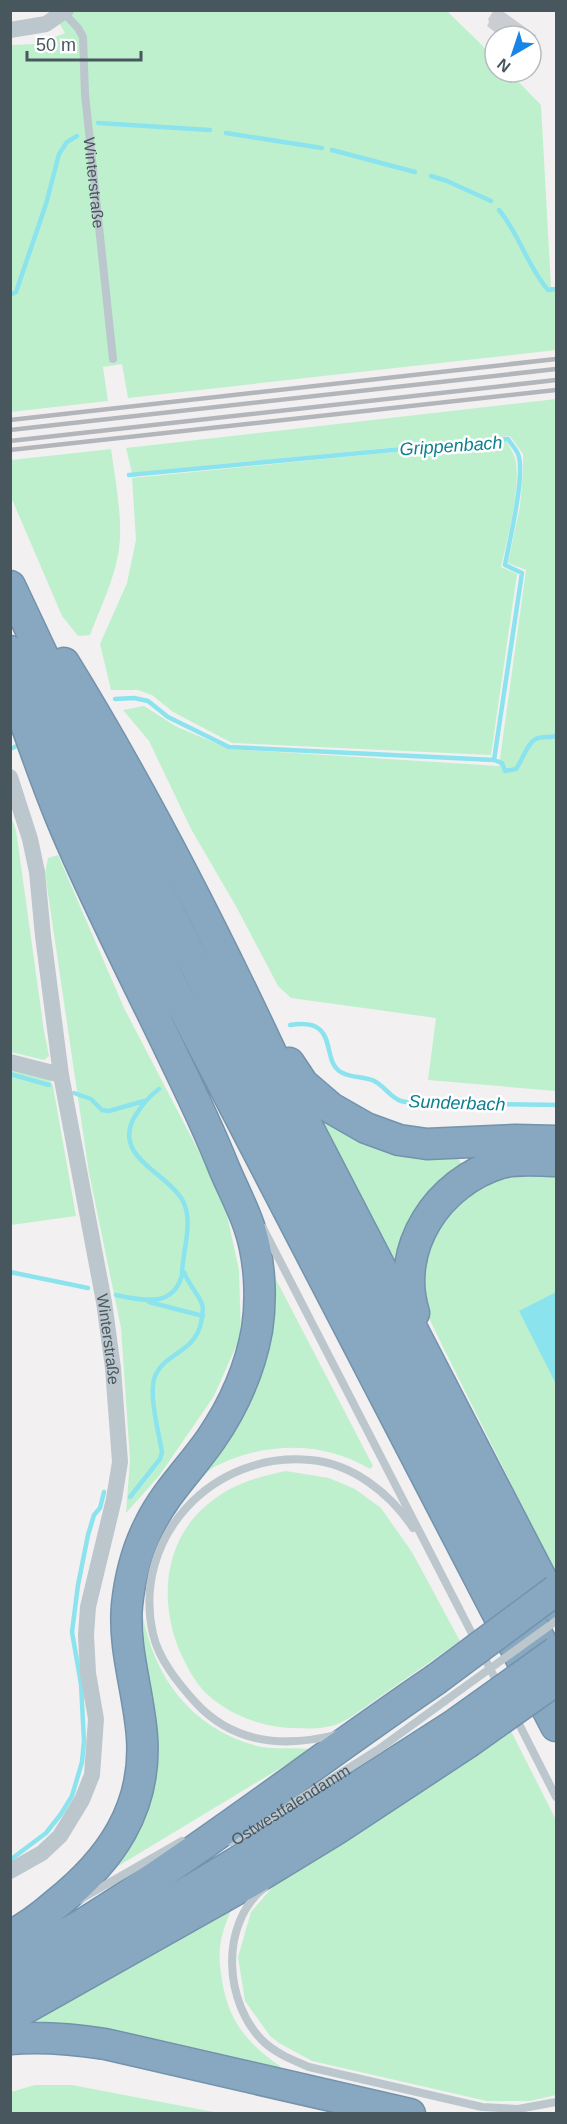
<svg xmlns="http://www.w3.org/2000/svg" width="567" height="2124" font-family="Helvetica,sans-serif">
  <rect width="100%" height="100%" fill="#f3f0f1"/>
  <path fill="#bff0cd" d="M52,11H447L495,58V72H509L541,105L551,287H556V350L128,398L122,364L103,367L108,401L11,412L10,45L37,44L65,33Z
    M556,399V1091L428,1080L436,1018L291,998L278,986L237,908L191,829L149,741L123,710L144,706L177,727L230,749L499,766L526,570L508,563L520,506L523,470V454L510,436L132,473L126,448Z
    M506,441C509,446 513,452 515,458C522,483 507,541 501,567L517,574L491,755L232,743L173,712L152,695L138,690H111L100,644L127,583L136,540L132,478Z
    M111,449C115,478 121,508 120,537C119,570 102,604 90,635L78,636L62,616L11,497V460Z
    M10,815L16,830L44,1031L49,1056L44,1060L11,1052Z
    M58,855L124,1008L208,1169L227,1215L239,1270L241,1335L214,1396L159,1476L126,1513L130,1460L121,1328L89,1173L45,873L48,858Z
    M10,1068L49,1078L53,1086L76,1216L11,1225Z
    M316,1116L456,1155L465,1169L399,1275Z
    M505,1174L556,1175V1574L443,1347L428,1316L423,1295V1259L429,1240L466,1191Z
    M268,1264L373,1466L370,1469C322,1440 263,1442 214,1467C205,1472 196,1486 188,1494L179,1493L217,1446Z
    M286,1471L329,1478L355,1489L381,1508L412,1552L460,1641C433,1660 405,1679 378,1698C366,1706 353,1717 340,1723C327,1729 309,1729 295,1728C265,1728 231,1716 208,1695C199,1687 192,1676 187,1666C158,1614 159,1544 208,1504C231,1484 257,1477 286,1471Z
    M142,1611C153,1677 191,1728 257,1746C275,1750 294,1747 312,1749L110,1871L127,1840L136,1634Z
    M509,1727L556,1820V2095L530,2101H487L312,2061L279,2043L270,2036L245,2001L238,1957L251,1912L275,1884Z
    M231,1910C228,1918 224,1927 222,1936C219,1948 219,1961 221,1973C226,2017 244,2041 280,2066L278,2070L23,2024Z
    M35,2085H72L219,2113H11V2092Z"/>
  <path fill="#8be3ee" d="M556,1292V1384L519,1311Z"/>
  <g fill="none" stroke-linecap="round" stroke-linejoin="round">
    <path stroke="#8be3ee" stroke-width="4.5" d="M98,123L210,130
      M226,133L322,148
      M332,150L415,172
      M431,176L447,181L491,201
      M499,210C520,235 527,266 548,290L556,289
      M10,295L16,292L46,204L59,154L67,142L77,136
      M129,475L508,439C511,444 516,449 518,454C526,473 509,543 505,565L522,573L494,760
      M115,699L134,698L148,701L168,717L229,747L494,760L502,763L505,771L516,769C522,761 528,742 536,739C541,736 550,738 556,736
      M10,749L19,745
      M290,1025C344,1016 317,1065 345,1074C355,1078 368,1077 376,1082C385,1087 391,1098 401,1101C424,1107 447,1105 470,1104C499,1104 527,1104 556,1105
      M10,1074L49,1085
      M74,1093L91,1099L102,1110L109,1111L144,1101
      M10,1272L88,1288
      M116,1295C141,1300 173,1309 182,1275C182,1252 194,1223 183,1201C167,1172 111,1157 135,1116C142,1105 148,1097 159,1089
      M149,1302L203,1316
      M130,1497L160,1459L162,1452C159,1433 147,1391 156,1374C167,1352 194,1353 201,1323C202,1317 204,1310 202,1304C199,1295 188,1284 184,1272
      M10,1860L46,1833L61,1814L72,1796L82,1762L84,1741L81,1684L72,1632L78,1585L88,1535L94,1515L100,1508L104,1492"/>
  </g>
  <path fill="#caced3" d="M494,10H501L537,36H500L487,26L489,22L488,19Z"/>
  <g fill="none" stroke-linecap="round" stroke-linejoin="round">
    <g stroke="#7393ac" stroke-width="33">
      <path id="highway" d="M10,586L101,779L380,1329L556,1671
        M10,651L170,982L556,1726
        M64,663C148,799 220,942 287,1087L556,1607
        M10,680C28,728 44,778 64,825C98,906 140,986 178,1066C194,1099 210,1133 224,1168C232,1187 242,1206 249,1226C260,1258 262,1297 257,1330C250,1369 233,1407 211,1439C191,1468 165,1493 150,1524C137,1549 130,1577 127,1605C123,1649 139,1693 142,1737C147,1809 110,1861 56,1904C41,1917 28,1927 10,1936
        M289,1063L303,1084L331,1108L366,1128L399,1140L427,1144L516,1140L556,1141
        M414,1313C394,1248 438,1182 501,1163C519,1158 539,1161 556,1161
        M10,1963C34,1950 60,1938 83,1924C204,1849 317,1760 435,1680
        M10,1991C165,1911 311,1817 457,1723
        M10,2017L253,1880L335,1830L467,1743
        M10,2039C43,2036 73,2039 105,2044L410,2114"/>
    </g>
    <g stroke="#bcc6cd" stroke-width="8">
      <path id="s1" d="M64,13L78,28L83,37L85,94L113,359"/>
      <path d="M263,1228L499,1686"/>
      <path d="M515,1716L556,1797"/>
      <path d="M339,1734C286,1748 235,1745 196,1703C178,1683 159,1660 153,1634C131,1537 213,1451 310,1460C352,1463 391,1494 413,1528"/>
      <path id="s2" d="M231,1842L379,1749L445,1701"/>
      <path d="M264,1888C219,1924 224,2004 264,2042C277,2054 293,2060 309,2067L482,2107L518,2109L556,2102"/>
      <path d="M79,1900L182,1841"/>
    </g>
    <g stroke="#bcc6cd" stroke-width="16">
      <path d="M10,30L46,24L66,10"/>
      <path id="s3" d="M10,777L30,839L37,872L43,936L61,1075L104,1302L113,1368L120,1462L114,1499L88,1607L86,1635L88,1673L96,1719L92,1775L82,1800L60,1836L42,1853L10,1871"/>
      <path d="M10,1062L61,1075"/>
    </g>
    <use href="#highway" stroke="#87a8c0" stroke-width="30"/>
    <path stroke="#b2b6bb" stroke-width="4.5" d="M10,420L556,359
      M10,430L556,369
      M10,441L556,380
      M10,450L556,390"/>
    <g stroke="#7393ac" stroke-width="33" stroke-linecap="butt">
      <path id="highway-bridge" d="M435,1680L556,1590
        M457,1723L556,1652
        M467,1743L556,1680"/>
    </g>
    <path stroke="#bcc6cd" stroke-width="8" d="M445,1701L556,1621"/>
    <use href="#highway-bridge" stroke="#87a8c0" stroke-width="30"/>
  </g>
  <g text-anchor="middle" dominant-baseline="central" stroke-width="5" stroke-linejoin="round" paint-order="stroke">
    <g font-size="16" fill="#48565e" stroke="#fff">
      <text stroke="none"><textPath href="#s1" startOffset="177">Winterstraße</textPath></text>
      <text stroke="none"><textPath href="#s3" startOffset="572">Winterstraße</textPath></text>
      <text stroke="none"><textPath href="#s2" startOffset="70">Ostwestfalendamm</textPath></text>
    </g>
    <g font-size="18" font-style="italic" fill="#0b808f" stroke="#fff">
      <text transform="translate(451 446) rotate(-4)">Grippenbach</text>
      <text transform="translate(457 1103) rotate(2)">Sunderbach</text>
    </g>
  </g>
  <rect width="567" height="2124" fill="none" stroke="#48565e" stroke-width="24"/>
  <g transform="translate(513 54) rotate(219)"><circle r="28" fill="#ffffff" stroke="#b6bbbf" stroke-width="1.5"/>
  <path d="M0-4.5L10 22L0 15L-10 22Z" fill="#1685e7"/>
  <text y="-9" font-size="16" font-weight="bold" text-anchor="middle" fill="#48565e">N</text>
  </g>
  <path d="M27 51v9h114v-9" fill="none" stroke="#48565e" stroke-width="3"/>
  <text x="36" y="51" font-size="18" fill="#48565e" stroke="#ffffff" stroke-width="4.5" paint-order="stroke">50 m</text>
</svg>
